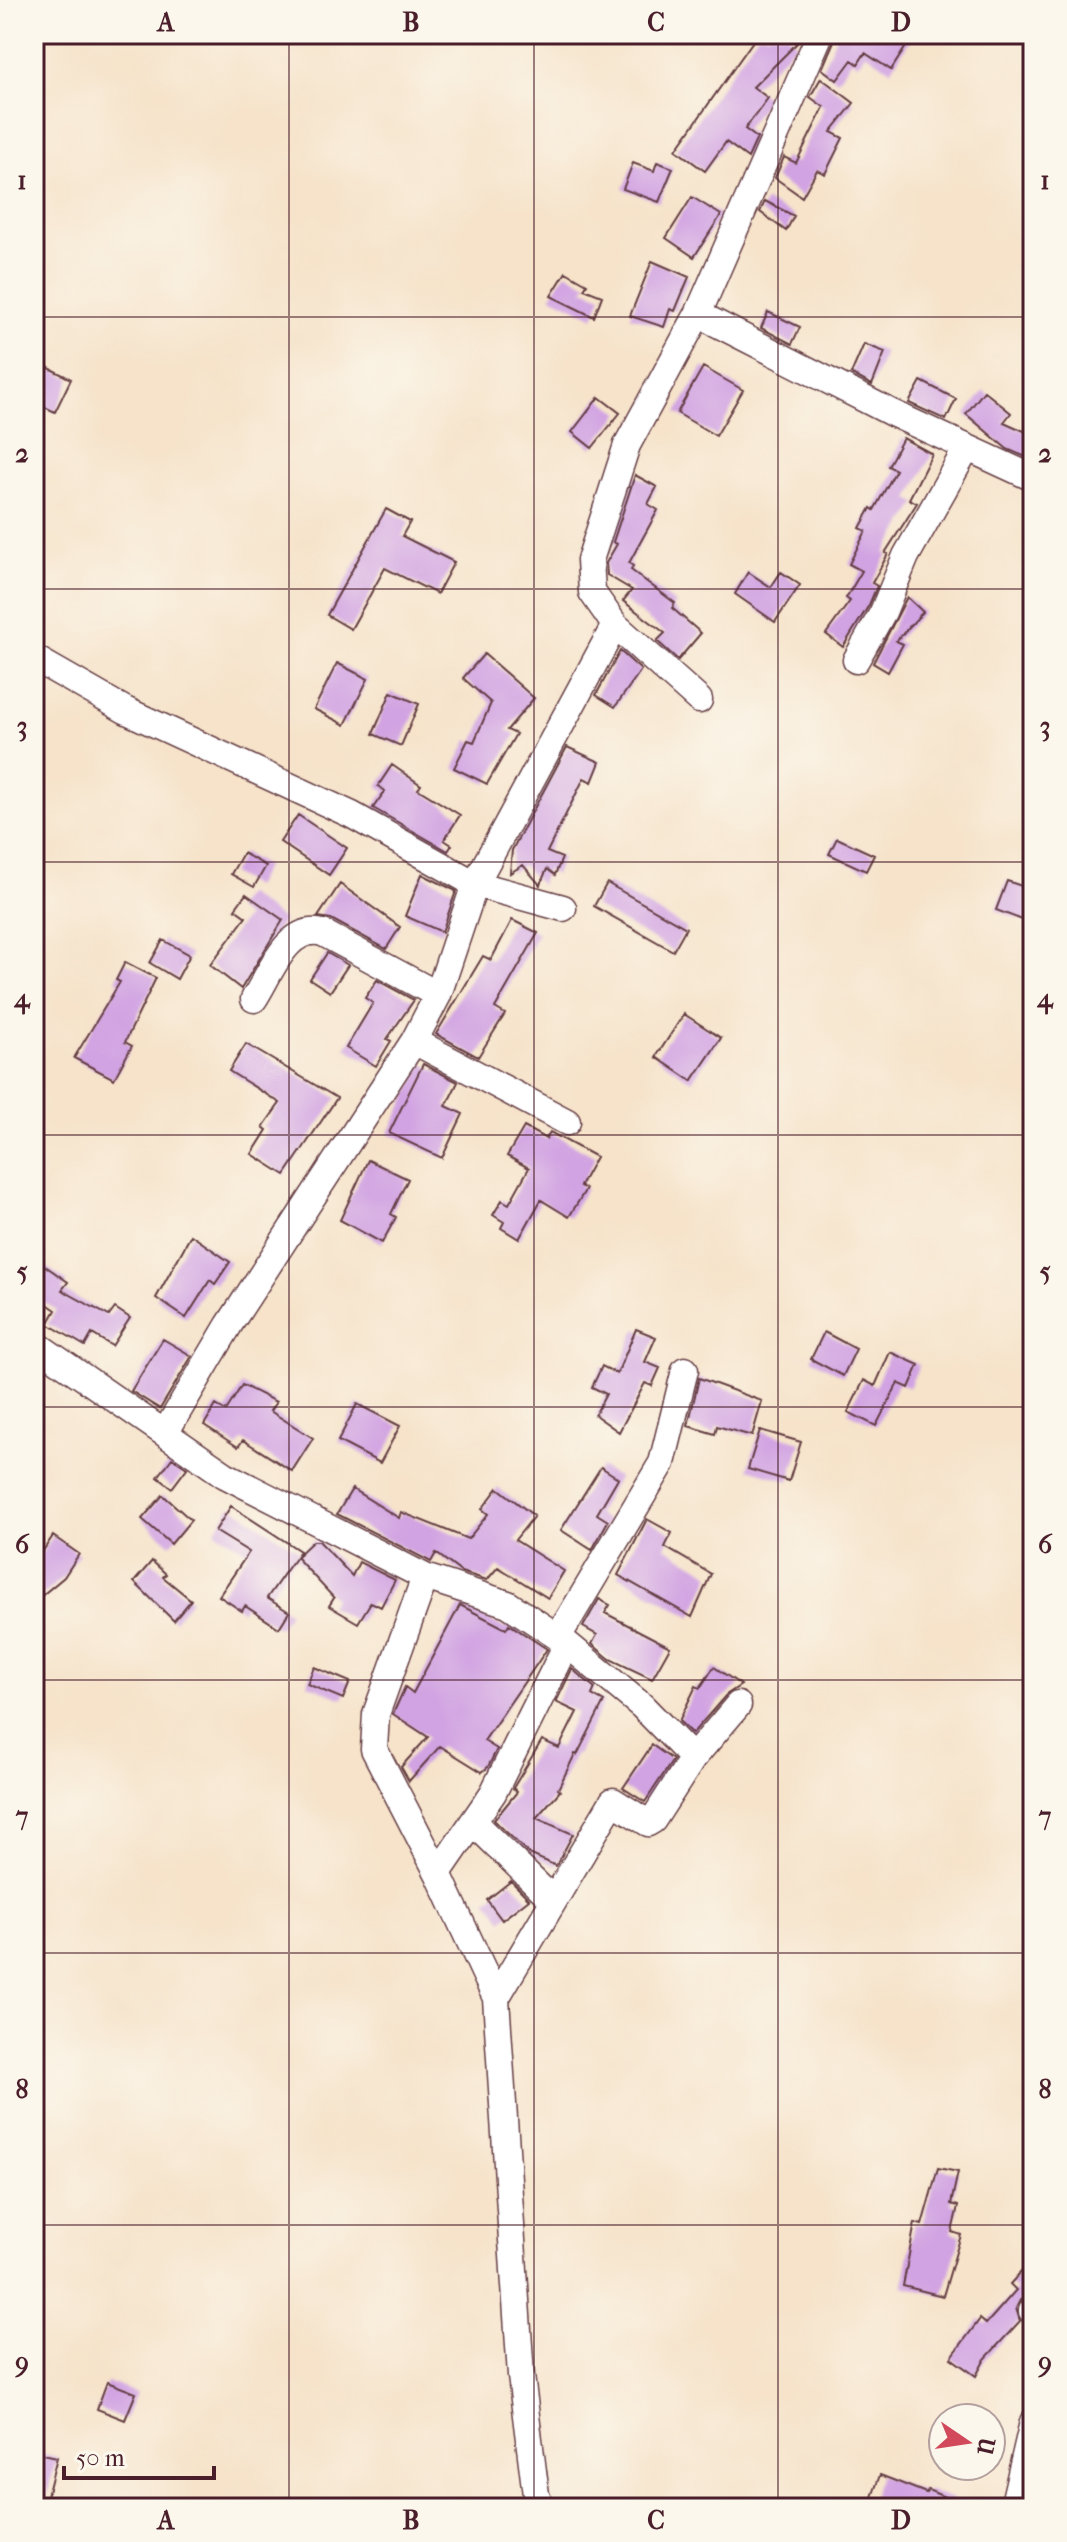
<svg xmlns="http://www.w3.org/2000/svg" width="1067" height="2542" font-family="'IM FELL French Canon',serif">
  <rect width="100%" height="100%" fill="#fbf7ec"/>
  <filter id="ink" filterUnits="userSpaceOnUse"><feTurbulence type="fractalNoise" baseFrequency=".0125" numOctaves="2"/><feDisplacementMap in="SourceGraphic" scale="16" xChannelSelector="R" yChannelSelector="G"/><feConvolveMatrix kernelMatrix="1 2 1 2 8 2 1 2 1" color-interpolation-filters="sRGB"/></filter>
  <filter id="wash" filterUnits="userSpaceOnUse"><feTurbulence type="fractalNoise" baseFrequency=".006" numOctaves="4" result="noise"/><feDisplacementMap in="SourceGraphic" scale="32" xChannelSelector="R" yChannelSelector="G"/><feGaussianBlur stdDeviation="1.8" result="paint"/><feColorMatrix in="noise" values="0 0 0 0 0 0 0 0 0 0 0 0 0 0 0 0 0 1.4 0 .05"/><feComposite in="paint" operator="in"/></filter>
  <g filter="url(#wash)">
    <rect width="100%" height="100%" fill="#f6e3ca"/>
    <g id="blocks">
      <path fill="#d1a3e2" d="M758,34H786L797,43L753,87L768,98L745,129L757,138L748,158L726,142L705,171L676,150Z
        M837,34H914L891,70L865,53L858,64L852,60L837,80L822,69Z
        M821,78L854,103L831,132L843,138L825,174L817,170L802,197L775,178L784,157L796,163L824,107L810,97Z
        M657,162L673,168L659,202L623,189L633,163L654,171Z
        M692,197L721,215L694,257L666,238Z
        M765,201L794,216L786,231L760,212Z
        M652,261L689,277L675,311L670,309L664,327L630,316Z
        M566,272L587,284L584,289L602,296L594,317L551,296Z
        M768,312L800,327L792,344L761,328Z
        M864,344L885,352L872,385L851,374Z
        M47,367L71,379L55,412L34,402V393Z
        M703,367L743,390L716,436L677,413Z
        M921,381L956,399L946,420L909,403Z
        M984,391L1011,413L1004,422L1033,435V460L1007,449L966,414Z
        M599,397L620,413L592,448L572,432Z
        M903,438L932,454L909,499L917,503L885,553L888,554L872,583L877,586L869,605L843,647L826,634L850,601L846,598L862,571L849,564L866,531L860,528L871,508L874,510L896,470L888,466Z
        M635,475L657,487L648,504L658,510L629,563L633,566L631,570L675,603L672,608L701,633L678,660L657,641L665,633L623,601L632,590L607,575L606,563L617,544L613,542Z
        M386,509L410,522L402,536L454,562L437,594L385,568L351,629L327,615Z
        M748,572L771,587L781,572L800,585L775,622L735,594Z
        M907,597L923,612L896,641L903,644L888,672L873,663Z
        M620,651L641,670L615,707L596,695Z
        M484,654L534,698L507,730L516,734L487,784L454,768L468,740L474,742L491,703L463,678Z
        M337,663L368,679L345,725L314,709Z
        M391,692L419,704L401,746L373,734Z
        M567,747L600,762L592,782L584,778L547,852L562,858L555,875L547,869L540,885L523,865L510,873L512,850Z
        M392,765L421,785L418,789L460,815L444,840L452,845L448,851L373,808L385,791L378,786Z
        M298,815L347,848L329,875L280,842Z
        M837,838L874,855L866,871L829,854Z
        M243,853L266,866L254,887L231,874Z
        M422,874L456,891L442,932L405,916Z
        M1007,881L1033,890V924L996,910Z
        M607,883L686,928L673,951L594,906Z
        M340,884L400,927L386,949L331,919L318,917Z
        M246,894L283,920L241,989L210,965L246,917L235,909Z
        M512,920L538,933L495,1008L505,1014L478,1057L436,1034L483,956L491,960Z
        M163,940L190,955L177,979L150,963Z
        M327,953L348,965L330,992L310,979Z
        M125,962L156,978L125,1042L132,1046L114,1079L74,1058L120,982L116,980Z
        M377,980L414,1000L387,1039L391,1041L376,1066L346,1048L373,1003L365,998Z
        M684,1014L721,1038L692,1081L656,1057Z
        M246,1044L337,1098L285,1175L252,1154L267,1130L263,1127L280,1103L229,1071Z
        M423,1064L458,1082L446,1106L463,1114L442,1158L389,1133Z
        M524,1127L546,1139L550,1132L596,1157L580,1186L586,1189L569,1217L541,1200L519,1239L501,1228L504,1222L493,1215L502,1200L509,1204L529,1168L507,1156Z
        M368,1160L408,1179L391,1214L396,1217L382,1243L340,1220Z
        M191,1235L230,1262L215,1284L210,1280L186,1318L156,1298Z
        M34,1258L68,1282L62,1290L109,1316L115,1308L130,1318L112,1346L92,1334L85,1346L48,1324L56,1310L34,1295Z
        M636,1329L656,1337L645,1362L660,1368L652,1386L645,1383L619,1432L595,1415L606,1394L592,1387L602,1366L617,1374Z
        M824,1332L856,1349L843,1376L811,1359Z
        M163,1339L192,1356L160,1409L131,1391Z
        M890,1352L919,1365L909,1388L898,1383L876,1426L848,1412L864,1380L875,1386Z
        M699,1378L762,1401L752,1436L717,1426L715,1434L688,1426Z
        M242,1385L276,1402L270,1411L313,1438L292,1471L243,1440L238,1447L204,1425L216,1405L226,1411Z
        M357,1404L400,1426L380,1463L338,1441Z
        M760,1430L801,1442L789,1481L748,1469Z
        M172,1458L187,1468L172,1488L158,1477Z
        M601,1467L618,1478L597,1514L608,1521L592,1550L561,1530Z
        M498,1488L534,1516L515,1540L564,1571L548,1598L498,1567L487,1580L461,1572L436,1553L431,1562L337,1514L352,1489L399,1518L401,1512L468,1539L488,1514L482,1509Z
        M163,1495L191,1520L171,1544L142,1519Z
        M231,1506L300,1551L267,1598L289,1612L279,1628L245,1606L242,1611L219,1596L249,1552L215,1531Z
        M647,1519L672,1533L665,1547L711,1574L692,1617L618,1575Z
        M53,1536L79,1554L64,1577L34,1602V1564Z
        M313,1541H319L352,1576L359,1562L395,1580L381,1607L371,1602L358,1623L329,1606L334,1598L296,1557Z
        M152,1561L166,1574L163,1577L191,1600L174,1621L134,1582Z
        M599,1599L610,1605L605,1613L670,1647L652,1679L610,1659L592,1644L597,1635L583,1627Z
        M460,1605L506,1629L509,1624L547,1649L484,1741L497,1749L488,1767L482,1772L440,1746L409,1781L401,1767L428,1737L393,1714L405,1687L413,1693Z
        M314,1667L350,1682L343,1699L307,1684Z
        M714,1667L741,1685L726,1695L692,1734L679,1721L696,1686L700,1688Z
        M572,1669L595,1688L592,1695L604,1702L577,1755L575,1754L558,1789L560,1791L536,1818L573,1834L556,1866L529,1854L494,1820L517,1792L513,1788L542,1740L559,1748L577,1712L556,1702Z
        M652,1745L673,1760L645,1802L623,1788Z
        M511,1881L529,1899L502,1920L487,1900Z
        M938,2168L958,2172L951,2204L958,2206L952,2232L961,2235L943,2296L903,2286L915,2223L922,2225Z
        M1022,2271L1029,2277L1033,2272V2295L1020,2300L1016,2308L1020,2321L985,2359L976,2376L951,2358L980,2319L986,2324L1016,2290L1010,2284Z
        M107,2382L136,2393L125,2420L97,2409Z
        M34,2452L57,2457L44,2508H34Z
        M880,2475L926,2493L928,2490L971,2508H868Z"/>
    </g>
  </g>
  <g filter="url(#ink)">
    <use href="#blocks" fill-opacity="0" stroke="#643c43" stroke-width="2"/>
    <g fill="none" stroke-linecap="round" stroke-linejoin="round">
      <g stroke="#643c43" stroke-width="29">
        <path id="minor" d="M698,314L892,413L1033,478
          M615,625L592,592L590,560L627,445L698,314L820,34
          M34,658L125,710L352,815L475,884L563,908
          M856,660L883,612L906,556L967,448
          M254,999C270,975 287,923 323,933L438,995
          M414,1041L567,1122
          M34,1343L225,1475L425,1577L508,1604L558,1637
          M165,1433L229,1325L414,1041L438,995L475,884L615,625L699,700
          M425,1577L376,1714L374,1749L438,1873L496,1998L521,2376L536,2495L541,2508
          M567,1644L642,1706L693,1758
          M473,1822L553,1900
          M438,1873L493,1793L567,1644L558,1637L662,1463L685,1370
          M496,1998L613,1801L648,1823L653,1820L693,1758L738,1705
          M1032,2311L1033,2312
          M1013,2508L1033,2422"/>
      </g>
      <use href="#minor" stroke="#fff" stroke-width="26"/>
    </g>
  </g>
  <path fill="none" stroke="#4a1f2b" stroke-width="2" stroke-opacity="0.55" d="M289,34V2508M534,34V2508M778,34V2508M34,317H1033M34,589H1033M34,862H1033M34,1135H1033M34,1407H1033M34,1680H1033M34,1953H1033M34,2225H1033"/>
  <rect width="1067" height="2542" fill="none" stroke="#fbf7ec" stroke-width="88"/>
  <g transform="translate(967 2442) rotate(103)"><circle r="38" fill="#fbf7ec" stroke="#b4a19f" stroke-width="2"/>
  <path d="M0-6L14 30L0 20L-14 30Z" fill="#d1495b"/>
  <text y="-12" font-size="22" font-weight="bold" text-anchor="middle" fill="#4a1f2b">U</text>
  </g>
  <path d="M64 2466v12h150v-12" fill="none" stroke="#4a1f2b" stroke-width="4"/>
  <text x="76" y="2466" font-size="24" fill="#4a1f2b" stroke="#fbf7ec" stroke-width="6" paint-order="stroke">50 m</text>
  <rect x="44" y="44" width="979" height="2454" fill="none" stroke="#4a1f2b" stroke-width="3"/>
  <g font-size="26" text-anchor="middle" font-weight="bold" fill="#4a1f2b">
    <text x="166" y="31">A</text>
    <text x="411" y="31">B</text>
    <text x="656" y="31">C</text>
    <text x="901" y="31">D</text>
    <text x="22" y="189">1</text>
    <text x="1045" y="189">1</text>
    <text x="22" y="462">2</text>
    <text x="1045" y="462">2</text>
    <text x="22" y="735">3</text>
    <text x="1045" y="735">3</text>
    <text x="22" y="1007">4</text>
    <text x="1045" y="1007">4</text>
    <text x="22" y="1280">5</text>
    <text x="1045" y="1280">5</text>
    <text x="22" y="1553">6</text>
    <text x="1045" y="1553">6</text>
    <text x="22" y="1825">7</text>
    <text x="1045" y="1825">7</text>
    <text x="22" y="2098">8</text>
    <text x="1045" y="2098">8</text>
    <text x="22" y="2371">9</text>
    <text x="1045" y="2371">9</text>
    <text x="166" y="2529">A</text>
    <text x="411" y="2529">B</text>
    <text x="656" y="2529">C</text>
    <text x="901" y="2529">D</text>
  </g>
</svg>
